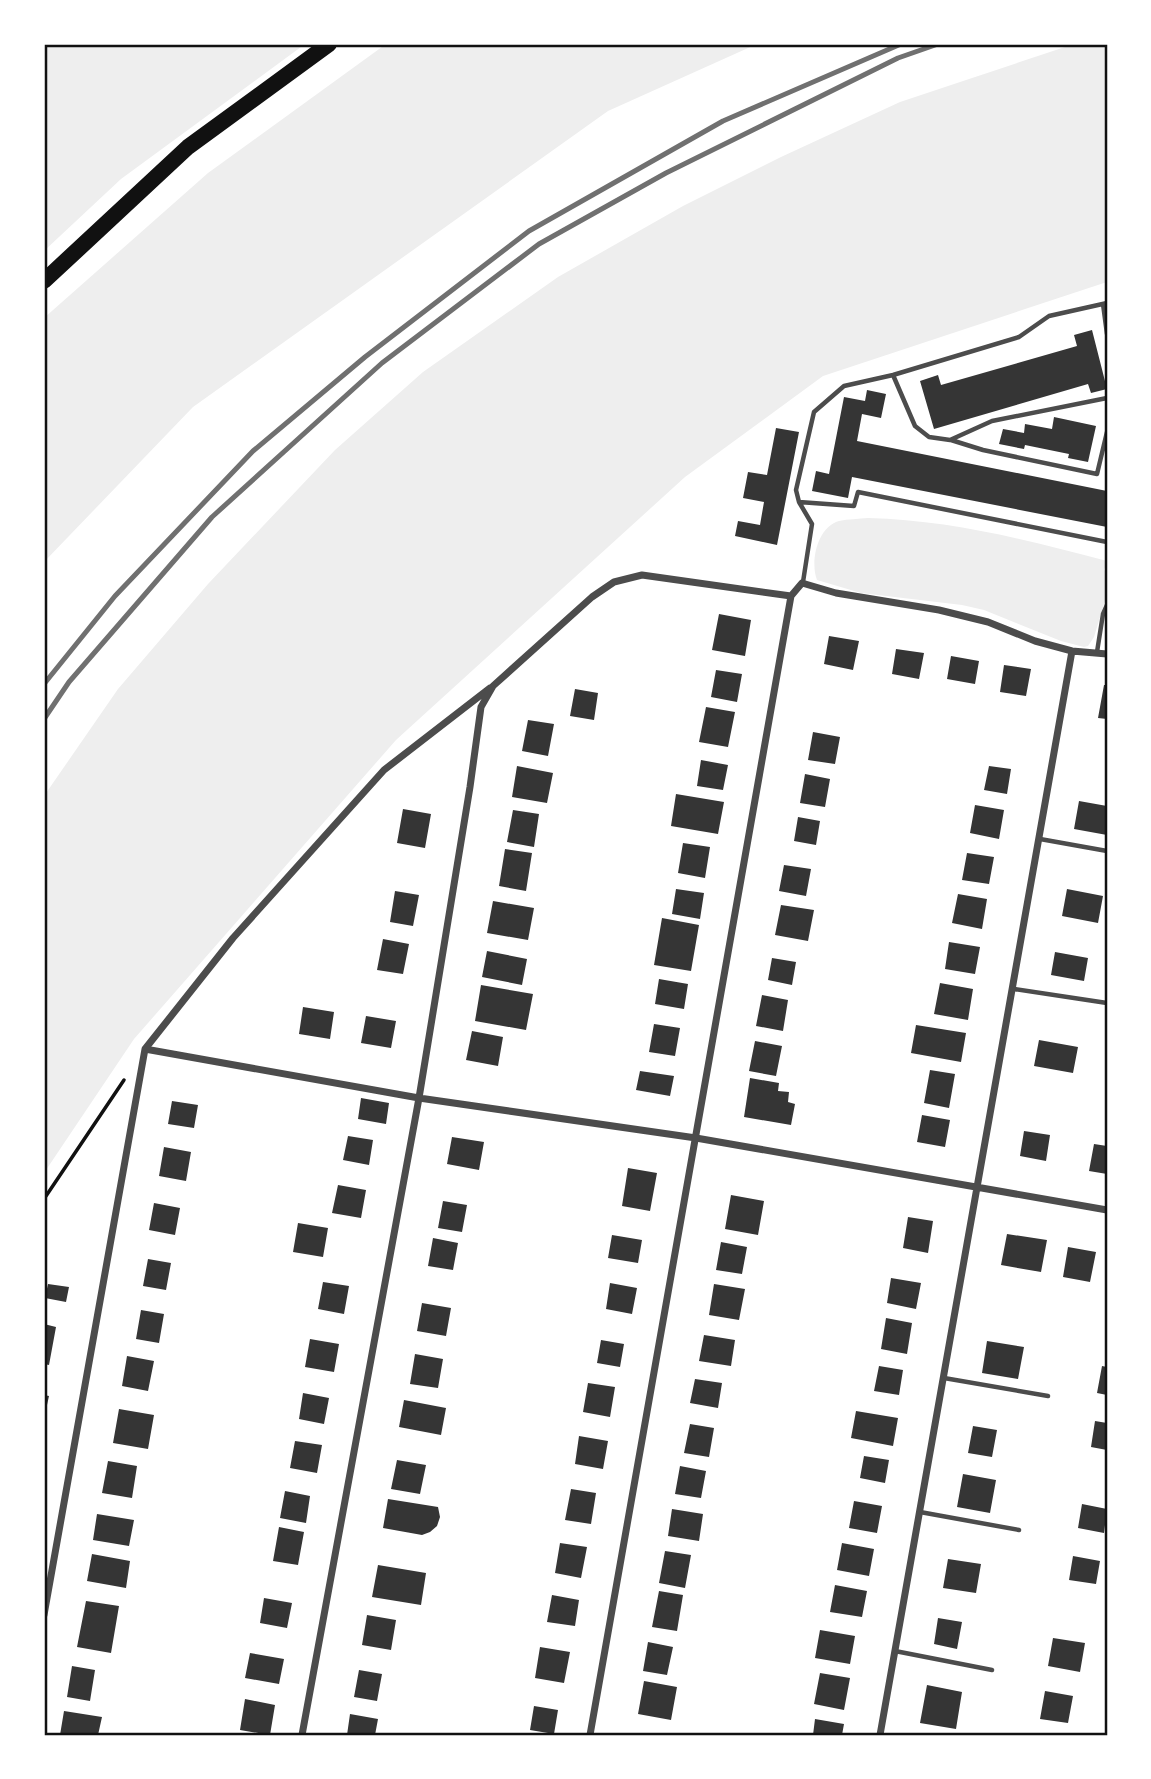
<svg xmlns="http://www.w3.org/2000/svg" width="1151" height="1779" font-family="Overpass,sans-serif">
  <rect width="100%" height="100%" fill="#fff"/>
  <path fill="#eee" d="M44,44H305L121,179L44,251Z
    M386,44H757L608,111L193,407L44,562V318L208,173Z
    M1074,44H1107V282L823,376L685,477L396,740L134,1039L44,1173V796L118,689L208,584L335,450L423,372L558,277L683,206L781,157L900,102Z
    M868,518C950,520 1028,540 1107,561L1104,570L1107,572V594L1094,637L1088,646L1084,647L1061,641L984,610L962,605L861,593L817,580C810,562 817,527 839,521C848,519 859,519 868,518Z"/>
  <path fill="#353535" d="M1092,330L1107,389L1091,393L1088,384L934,429L920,381L938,375L941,385L1077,346L1074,335Z
    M867,390L886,394L881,418L862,414L857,441L1107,491V527L852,477L848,498L812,491L816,471L829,474L844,397L865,401Z
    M1054,417L1096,426L1088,462L1068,458L1069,454L1025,445L1024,449L999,444L1003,429L1024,433L1025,424L1052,429Z
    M776,428L799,432L777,545L735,536L738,521L760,525L764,502L743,498L748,472L767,475Z
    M719,614L751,620L745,656L712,650Z
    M829,636L859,641L853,670L824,664Z
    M896,649L924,653L919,679L892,674Z
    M951,656L979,661L975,684L947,679Z
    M1004,665L1031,669L1026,696L1000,692Z
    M716,670L742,674L737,702L711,697Z
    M1104,685H1107V719L1098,718Z
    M575,689L598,693L594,720L570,716Z
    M706,707L735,712L728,747L699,742Z
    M528,720L554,724L548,756L522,751Z
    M813,732L840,737L835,764L808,760Z
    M701,760L728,765L723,790L697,786Z
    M517,766L553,773L547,803L512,797Z
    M989,766L1011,769L1007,794L984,790Z
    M805,774L830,779L825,807L800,803Z
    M676,794L724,802L718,834L671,826Z
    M1079,801L1107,806V835L1074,829Z
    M975,805L1004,810L999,839L970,833Z
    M403,809L431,814L425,848L397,843Z
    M513,810L539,814L534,847L507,842Z
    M798,817L820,821L816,845L794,841Z
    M683,843L710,847L705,878L678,873Z
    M505,849L532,853L526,891L499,886Z
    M967,853L994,857L989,884L962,880Z
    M784,865L811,869L806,896L779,891Z
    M676,889L704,893L700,919L672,914Z
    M1067,889L1103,896L1098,923L1062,916Z
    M395,891L419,895L413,926L390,922Z
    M958,894L987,899L982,929L952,923Z
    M493,901L534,908L528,940L487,933Z
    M781,905L814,910L808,941L775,935Z
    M662,918L699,925L691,971L654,965Z
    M383,939L409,944L403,974L377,970Z
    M949,942L980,947L975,974L945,969Z
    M487,951L527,959L522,985L482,977Z
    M1055,952L1088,958L1084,981L1051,975Z
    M772,958L796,962L792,985L768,980Z
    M659,979L688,984L684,1009L655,1004Z
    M940,983L973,989L968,1020L934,1014Z
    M481,985L533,994L526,1030L475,1021Z
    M762,995L788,1000L783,1031L756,1026Z
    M303,1007L334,1012L330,1039L299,1034Z
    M366,1016L396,1021L391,1048L361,1043Z
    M654,1024L680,1028L675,1056L649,1052Z
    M916,1025L966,1033L961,1062L911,1053Z
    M472,1031L503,1037L498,1066L466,1060Z
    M1039,1040L1078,1047L1073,1073L1034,1066Z
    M755,1041L782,1046L776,1076L749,1071Z
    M930,1070L955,1074L949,1108L924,1103Z
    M640,1071L674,1076L670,1096L636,1090Z
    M750,1078L779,1083L778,1091L789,1092L788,1102L795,1104L791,1125L744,1117Z
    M361,1098L389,1103L386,1124L358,1119Z
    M172,1101L198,1105L194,1128L168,1124Z
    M922,1115L950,1120L945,1147L917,1142Z
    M1024,1131L1050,1135L1046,1161L1020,1156Z
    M348,1136L373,1140L369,1165L343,1160Z
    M452,1137L484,1142L479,1170L447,1164Z
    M1094,1144L1107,1146V1174L1089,1171Z
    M164,1147L191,1152L186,1181L159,1176Z
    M628,1168L657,1173L650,1211L622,1206Z
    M338,1185L366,1190L361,1218L332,1213Z
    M731,1195L764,1201L758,1235L725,1229Z
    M443,1201L467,1205L462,1232L438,1228Z
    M154,1203L180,1208L175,1235L149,1230Z
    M908,1217L933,1221L928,1253L903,1248Z
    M298,1223L328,1228L323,1257L293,1252Z
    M1007,1234L1047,1240L1041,1272L1001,1265Z
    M612,1235L642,1240L638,1263L608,1258Z
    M433,1238L458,1243L453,1270L428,1266Z
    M721,1242L747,1247L742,1274L716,1270Z
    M1068,1247L1096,1252L1090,1282L1063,1277Z
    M148,1259L171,1263L166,1290L143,1286Z
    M891,1278L921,1283L916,1309L887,1303Z
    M323,1282L349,1286L344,1314L318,1309Z
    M610,1283L637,1288L632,1314L606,1309Z
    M48,1284L69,1287L66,1302L45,1298Z
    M714,1284L745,1289L739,1320L709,1315Z
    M422,1303L451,1308L446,1336L417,1331Z
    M141,1310L164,1314L159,1343L136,1339Z
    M886,1318L912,1323L907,1354L881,1349Z
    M44,1324L56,1327L49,1365L44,1364Z
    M704,1335L735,1340L731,1366L699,1361Z
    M310,1339L339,1344L334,1372L305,1367Z
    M601,1340L624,1344L620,1367L597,1363Z
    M987,1341L1024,1347L1018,1379L982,1373Z
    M415,1354L443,1359L438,1388L410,1384Z
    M127,1356L154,1361L148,1391L122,1386Z
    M879,1366L903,1370L899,1395L874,1391Z
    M1102,1366L1107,1367V1395L1097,1393Z
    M695,1379L722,1383L718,1408L690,1403Z
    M588,1383L615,1387L610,1417L583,1412Z
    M303,1393L329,1398L324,1424L299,1419Z
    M44,1395L49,1396L45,1414H44Z
    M404,1400L446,1408L441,1435L399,1427Z
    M119,1409L154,1415L148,1449L113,1443Z
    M856,1411L898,1418L893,1446L851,1438Z
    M1095,1421L1107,1423V1450L1091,1447Z
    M690,1424L714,1428L709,1457L684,1453Z
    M973,1426L997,1430L992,1457L968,1453Z
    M579,1436L608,1441L603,1469L575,1464Z
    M295,1441L322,1445L317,1473L290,1468Z
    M864,1456L889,1460L885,1483L860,1478Z
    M397,1460L426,1465L420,1494L391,1489Z
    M108,1461L137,1466L132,1498L102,1493Z
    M680,1466L706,1471L701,1498L675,1494Z
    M963,1474L996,1480L990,1513L957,1507Z
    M571,1489L596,1493L591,1524L565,1520Z
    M285,1491L310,1496L306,1523L280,1518Z
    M388,1499L438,1507L440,1517L437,1526L430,1532L422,1535L383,1528Z
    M854,1501L882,1506L877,1533L849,1528Z
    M1082,1504L1107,1509L1104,1533L1078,1528Z
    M672,1509L703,1514L699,1541L668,1536Z
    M97,1514L134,1520L129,1546L93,1540Z
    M279,1527L304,1532L298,1565L273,1561Z
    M560,1543L587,1547L581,1578L555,1573Z
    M842,1543L874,1549L869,1576L837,1570Z
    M665,1551L691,1555L685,1588L659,1583Z
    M92,1554L130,1561L126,1588L87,1581Z
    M1073,1556L1100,1561L1096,1584L1069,1580Z
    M948,1559L981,1564L976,1593L943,1588Z
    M378,1565L426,1573L421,1605L372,1597Z
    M835,1585L867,1591L862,1617L830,1612Z
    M659,1591L683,1595L677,1631L652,1627Z
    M552,1595L579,1600L575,1626L547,1622Z
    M264,1598L292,1603L287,1628L260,1623Z
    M86,1601L119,1606L111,1653L77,1647Z
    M367,1615L396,1620L391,1650L362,1645Z
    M938,1618L962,1622L957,1649L934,1644Z
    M820,1630L855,1636L850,1664L815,1658Z
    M1053,1638L1085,1643L1080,1672L1048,1666Z
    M648,1642L673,1647L667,1675L643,1671Z
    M540,1647L570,1652L564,1683L535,1678Z
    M250,1653L284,1659L279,1684L245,1678Z
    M72,1666L95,1670L90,1701L67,1697Z
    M359,1670L382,1674L377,1701L354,1697Z
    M820,1673L850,1678L844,1710L814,1704Z
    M644,1681L677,1687L671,1720L638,1714Z
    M927,1685L962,1692L956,1729L920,1723Z
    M1045,1691L1073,1696L1068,1723L1040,1719Z
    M245,1699L275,1705L270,1735L240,1730Z
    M534,1706L558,1710L554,1734L530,1730Z
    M64,1711L102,1717L98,1735H60Z
    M350,1714L378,1719L375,1735H347Z
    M815,1719L844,1724L842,1735H813Z"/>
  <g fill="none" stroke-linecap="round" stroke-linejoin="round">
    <path stroke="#111" stroke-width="3.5" d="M44,1199L124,1080"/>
    <path stroke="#4c4c4c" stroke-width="4.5" d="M1103,304L1107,334
      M893,375L915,426L929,437L950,440L992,421L1107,398
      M951,440L983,450L1097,474L1107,432
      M799,502L854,506L858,492L1107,542
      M803,582L812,524L799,502L796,490L814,412L844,386L893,375L1019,337L1049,316L1107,303
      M1097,652L1103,614L1107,605
      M1040,839L1107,851
      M1014,989L1107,1003
      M944,1378L1048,1396
      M920,1512L1019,1530
      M895,1651L992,1670"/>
    <path stroke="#4c4c4c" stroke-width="7" d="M145,1049L419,1098L696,1138L1107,1210
      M44,1615L145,1049L233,938L384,770L490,688
      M302,1735L419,1098L470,787L481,707L493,686L592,597L614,582L642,575L791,596L802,583L836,593L939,610L988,622L1035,641L1072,651L1107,654
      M590,1735L791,596
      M880,1735L1072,651"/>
    <path stroke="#111" stroke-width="16" d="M44,281L188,147L329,44"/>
    <path stroke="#707070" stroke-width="5" d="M44,684L115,596L253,451L365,357L529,231L723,121L901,44
      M44,719L69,682L212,517L382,363L539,244L666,173L898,58L938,44"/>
  </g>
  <rect width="1151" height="1779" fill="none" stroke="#ffffff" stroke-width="91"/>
  <rect x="46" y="46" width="1060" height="1688" fill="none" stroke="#111" stroke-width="2.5"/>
</svg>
